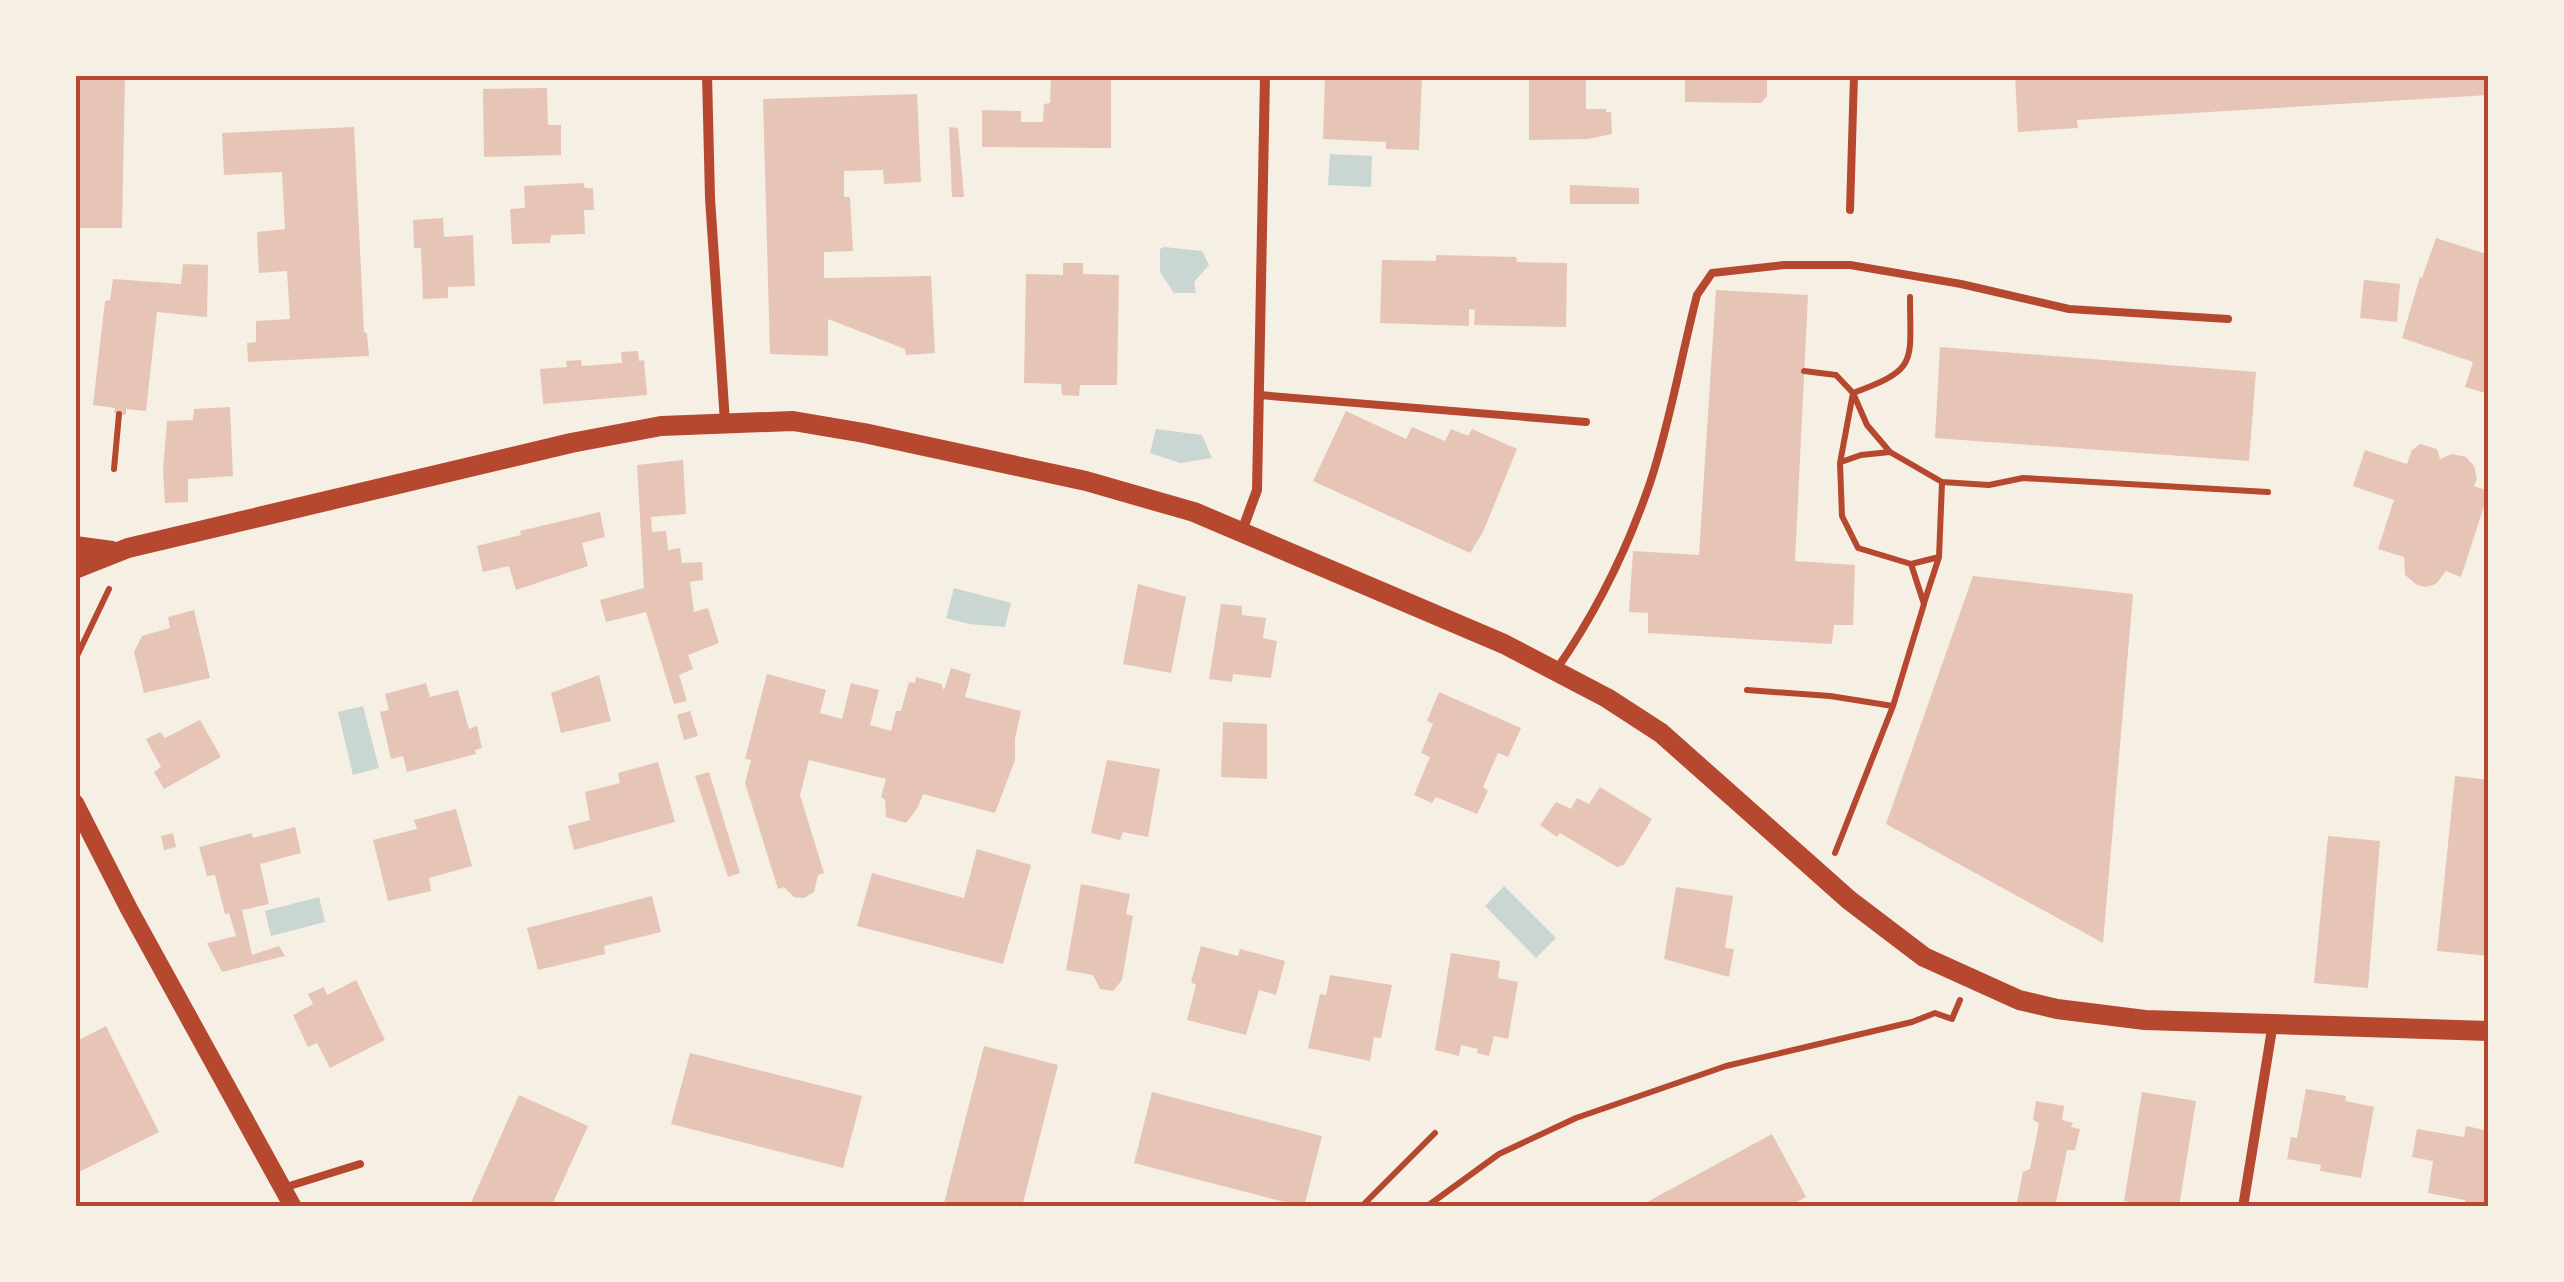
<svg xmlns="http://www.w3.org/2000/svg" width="2564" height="1282" font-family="Raleway,sans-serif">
  <rect width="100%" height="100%" fill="#f6efe4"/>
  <path fill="#c9d6d2" d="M1330,154L1372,156L1371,187L1328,185Z
    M1164,247L1202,251L1209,265L1194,282L1196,293H1174L1160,272V249Z
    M1156,429L1202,435L1212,458L1180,463L1150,453Z
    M954,588L1011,603L1005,627L969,624L946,618Z
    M363,706L379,768L353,775L338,712Z
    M1504,886L1556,938L1536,958L1485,906Z
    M319,897L325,922L271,936L265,911Z"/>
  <path fill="#e6c5b7" d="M75,75H125L122,228H75Z
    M1051,75H1111V148L982,147V110L1021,111V122H1043L1044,104L1050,103Z
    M1325,75H1422L1419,150L1386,149V142L1323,139Z
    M1529,75H1586V109H1606V112H1611L1612,134L1588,139L1529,140Z
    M1685,75H1767V96L1761,103L1685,102Z
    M2015,75H2489V95L2077,120L2078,128L2018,132Z
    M547,88L548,125H561V155L484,157L483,89Z
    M917,94L921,182L884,184L883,170L844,171V197H850L853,251L824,252V278L931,276L935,353L906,355L905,349L828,319V356L770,354L763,99Z
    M354,127L364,332L367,333L369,356L248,362L247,343L256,342V321L290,319L287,271L259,273L257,232L285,229L282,172L224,175L222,133Z
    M949,127L958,128L964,197H952Z
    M583,183L585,188H593L594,210H584L585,234L551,235L550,243L512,244L510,209L525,208L524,186Z
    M1570,185L1639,188V204H1570Z
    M443,218L444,237L473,235L475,286L448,287V298L423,299L421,248H414L413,220Z
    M2436,238L2489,255V382L2485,393L2465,387L2473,362L2402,338L2420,277L2422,278Z
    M1436,255L1516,257L1517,262L1567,263L1566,327L1474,325L1475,310L1469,309V326L1380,323L1382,260L1436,261Z
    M1063,263H1083V274L1119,275L1117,385H1080L1079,396L1062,395L1061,384L1024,383L1026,274L1063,275Z
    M183,264L208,265L207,317L157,312L146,411L126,409V415L114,413L115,408L93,405L105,301L110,300L113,279L181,284Z
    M2364,280L2400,284L2397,322L2360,318Z
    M1716,290L1808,295L1795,561L1855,565L1853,625H1834L1832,644L1648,633V613L1629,612L1633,551L1699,555Z
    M1940,347L2256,372L2249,461L1935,438Z
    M638,351L639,361L644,360L647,395L543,404L540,369L567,367L566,361L581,360L582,366L622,363L621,352Z
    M230,407L233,476L188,479V502L165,503L163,470L167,421L193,420L194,409Z
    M1346,411L1406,439L1412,427L1445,441L1451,429L1468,436L1472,429L1517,449L1483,532L1470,553L1313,481Z
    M2420,444L2437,449L2440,459L2452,454L2466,457L2474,466L2477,479L2474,486L2489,491L2461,577L2446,571L2436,584L2426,587L2417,585L2405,575L2404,557L2378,549L2394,500L2353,486L2365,450L2407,464L2412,450Z
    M683,460L686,514L651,517L652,532L666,531L668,550L680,548L682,563L702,562L703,580L690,582L694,612L708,608L719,643L688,655L693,669L679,675L687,701L674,704L646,612L606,622L600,600L644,588L637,465Z
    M600,512L605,537L582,543L588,566L516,590L509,566L483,572L477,546L521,535L520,531Z
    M1973,576L2133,594L2103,943L1886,824Z
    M1138,584L1186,597L1171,673L1123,664Z
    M1221,604L1242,606V615L1266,618L1263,638L1277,641L1271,678L1233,674L1232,682L1209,679Z
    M194,610L210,678L144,693L134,652L142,636L170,628L168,617Z
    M951,668L971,674L965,697L1021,711L1015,739V760L995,813L923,794L918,807L906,823L886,817L885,800L881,797L886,779L809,760L800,795L824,873L818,875L814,892L804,898L794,897L784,887L778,889L745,783L751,760L745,759L767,674L826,690L820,713L842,719L851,683L879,690L870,725L891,731L896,711H901L909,682L915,683L916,677L941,684L944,690Z
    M599,675L611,721L561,733L551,693Z
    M426,683L430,697L458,690L469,729L477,726L482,748L475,750L476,754L407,772L403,756L391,759L380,712L389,710L385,694Z
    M1439,692L1521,728L1508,757L1498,753L1483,787L1488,791L1477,814L1436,797L1432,803L1414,795L1430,757L1421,753L1433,724L1427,721Z
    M690,711L698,736L684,740L677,715Z
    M200,720L221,757L164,789L154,772L161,767L146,739L160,732L165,738Z
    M1223,722L1267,724V779L1221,777Z
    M1107,760L1160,769L1148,837L1123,832L1120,840L1091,833Z
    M658,762L675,822L574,850L568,826L590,820L585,792L620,783L618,773Z
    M709,772L740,873L728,877L695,776Z
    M2455,776L2489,780V956L2437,951Z
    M1600,787L1652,819L1624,865L1617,867L1560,833L1557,837L1540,825L1556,802L1571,809L1577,798L1589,804Z
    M456,809L472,866L429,878L431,891L388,901L373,840L417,829L414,820Z
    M295,827L301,853L260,864L269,904L242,910L252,955L279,946L285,956L222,972L207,943L236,936L229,913L225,914L215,875L207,876L199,847L252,833L253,838Z
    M173,833L176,847L164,850L161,836Z
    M2328,836L2380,841L2368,988L2314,983Z
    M977,849L1031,865L1003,964L857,926L872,873L964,898Z
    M1081,884L1130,894L1126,914L1133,916L1122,980L1113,991L1100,989L1093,975L1066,970Z
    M1676,887L1733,896L1725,948L1734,949L1729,977L1664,959Z
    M652,896L661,932L604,946L605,954L538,970L527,928Z
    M1201,946L1238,956L1240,949L1285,961L1276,995L1259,990L1246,1035L1187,1020L1196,985L1191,982Z
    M1451,953L1500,961L1498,978L1518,982L1508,1039L1494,1036L1489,1056L1477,1053L1478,1049L1461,1045L1459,1056L1435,1050Z
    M1330,975L1392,985L1381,1038L1374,1037L1370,1061L1308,1048L1320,994L1326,995Z
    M356,980L385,1040L330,1068L317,1043L308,1047L293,1015L313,1004L308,994L324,987L327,995Z
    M106,1026L159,1132L75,1174V1042Z
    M984,1046L1058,1065L1022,1207H943Z
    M690,1053L862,1096L843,1168L671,1124Z
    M2306,1089L2346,1096L2345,1101L2374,1107L2361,1178L2320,1171L2321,1165L2287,1159L2291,1137L2297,1138Z
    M1152,1092L1322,1136L1304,1207L1134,1163Z
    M2142,1092L2196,1101L2179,1207H2154L2124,1201Z
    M519,1095L588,1126L551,1207H469Z
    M2036,1101L2064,1106L2062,1120L2073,1123L2071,1127L2080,1129L2075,1150H2067L2055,1207H2016L2023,1172L2030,1169L2037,1134L2039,1123L2033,1120Z
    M2466,1126L2489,1131V1205L2479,1203V1207H2464L2465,1200L2428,1193L2433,1161L2412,1157L2417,1129L2464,1137Z
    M1772,1134L1806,1197L1787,1207H1638Z"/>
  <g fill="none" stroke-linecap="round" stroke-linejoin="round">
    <path stroke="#b5482f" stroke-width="6" d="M1804,371L1836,375L1853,393L1867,425L1890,452
      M1841,462L1861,455L1890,452L1942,482L1989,485L2023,478L2268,492
      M114,469L119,414
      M1911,564L1939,557
      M1924,603L1939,557L1942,483
      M75,660L109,589
      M1747,690L1830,696L1893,706
      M1835,853L1893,706L1924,604L1911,564L1858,548L1842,516L1840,463L1853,393C1919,369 1910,363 1910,297
      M1361,1207L1435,1133
      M1426,1207L1499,1154L1576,1118L1726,1066L1912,1022L1935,1013L1952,1019L1960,1000"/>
    <path stroke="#b5482f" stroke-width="8" d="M1850,210L1854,75
      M1259,395L1586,422
      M1556,670C1596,613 1627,550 1650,483C1670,423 1681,357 1697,295L1712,273L1784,265H1850L1961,284L2069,309L2228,319
      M283,1188L360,1164"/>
    <path stroke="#b5482f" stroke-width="10" d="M707,75L710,198L725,422
      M1242,531L1257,490L1265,75
      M2243,1207L2273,1023"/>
    <path stroke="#b5482f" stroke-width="18" d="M75,803L129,909L293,1207"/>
    <path stroke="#b5482f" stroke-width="20" d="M75,546L112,551
      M75,569L128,548L571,443L661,426L793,421L864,433L1086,481L1194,512L1504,644L1607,698L1661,733L1849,900L1924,957L2019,1000L2057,1009L2145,1020L2489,1031"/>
  </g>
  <rect width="2564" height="1282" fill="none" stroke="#f6efe4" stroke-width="155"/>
  <rect x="78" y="78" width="2408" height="1126" fill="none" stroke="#b5482f" stroke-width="4"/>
</svg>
